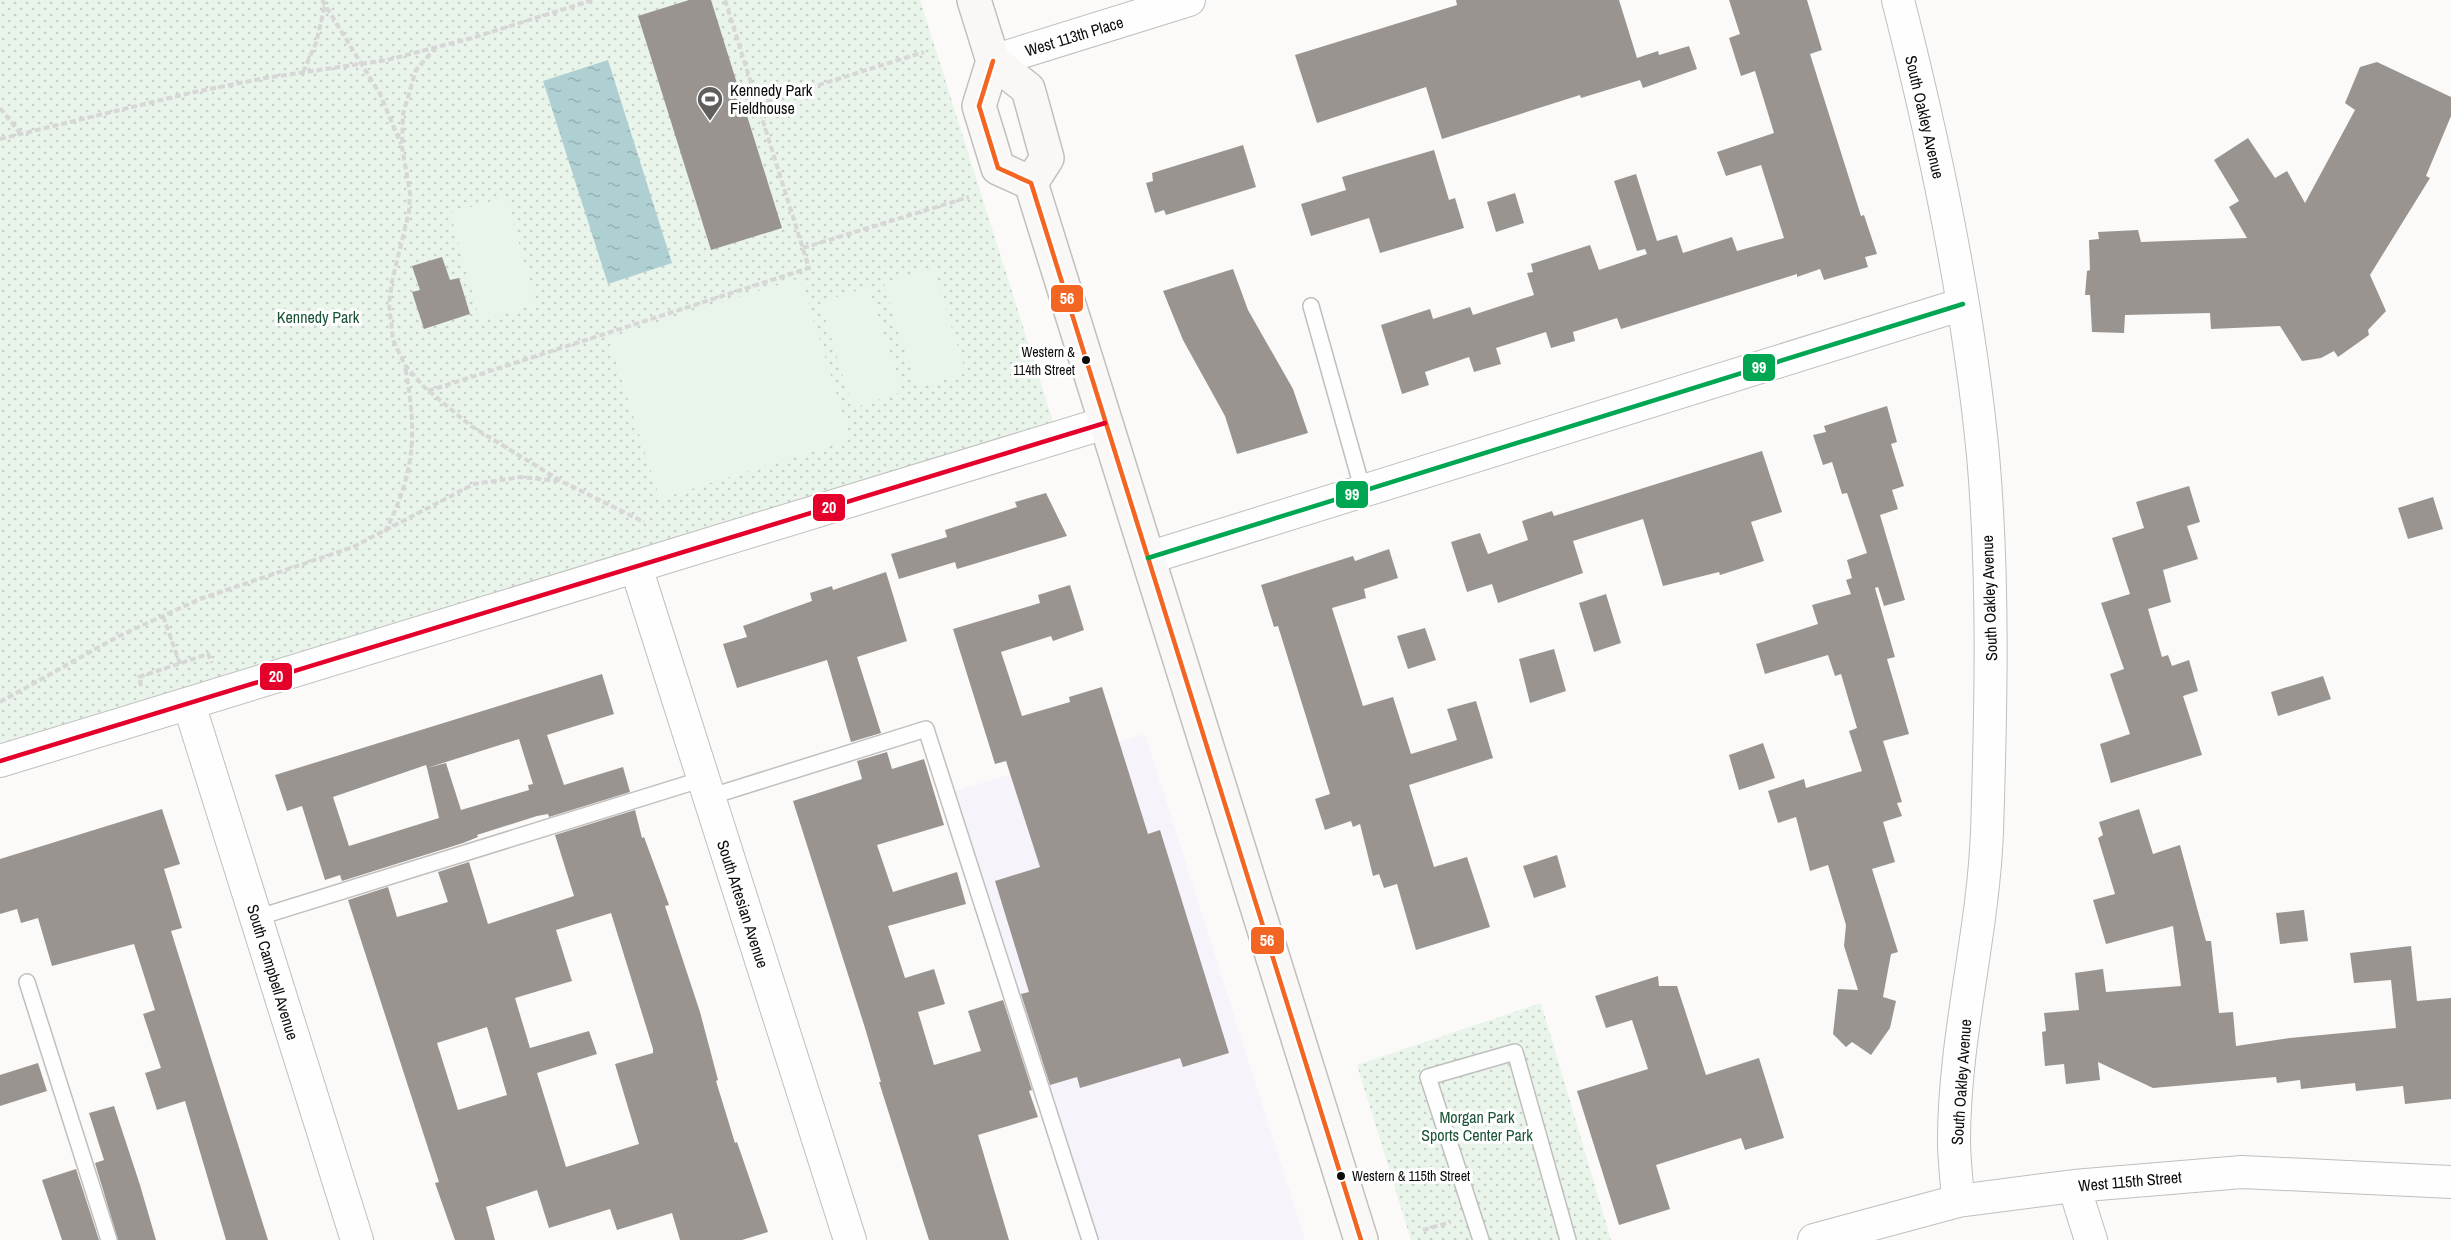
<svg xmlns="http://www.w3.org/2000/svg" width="2451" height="1240" font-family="'Archivo Narrow',sans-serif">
  <defs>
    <pattern id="park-dots" width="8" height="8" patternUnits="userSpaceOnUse" patternTransform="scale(1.5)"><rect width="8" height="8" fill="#e9f4eb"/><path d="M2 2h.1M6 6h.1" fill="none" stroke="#c7d0c8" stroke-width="1.8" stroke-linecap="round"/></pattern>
    <pattern id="water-ripples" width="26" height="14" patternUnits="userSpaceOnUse" patternTransform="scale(1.5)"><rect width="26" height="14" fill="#afd0d2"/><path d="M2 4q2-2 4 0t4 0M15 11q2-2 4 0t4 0" fill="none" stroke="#95b1b3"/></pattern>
  </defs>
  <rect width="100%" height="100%" fill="#fbfaf8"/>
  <path fill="#f6f3fa" d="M1145,734L1305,1240H1097L955,791Z"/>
  <path fill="url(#park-dots)" d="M0,0H920L1054,425L0,748Z
    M1541,1003L1611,1240H1411L1357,1065Z"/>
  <path fill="#e9f4eb" d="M506,197L536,304L480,320L450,213Z
    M933,268L966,373L917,388L884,283Z
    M800,278L851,439L660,499L608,338Z
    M869,287L902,392L853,408L820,302Z"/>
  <path fill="url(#water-ripples)" d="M608,60L672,263L608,284L543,81Z"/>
  <path fill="#9a9490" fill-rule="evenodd" d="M689,0H711L782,228L711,250L638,16Z
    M1456,0H1619L1637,58L1658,51L1659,55L1689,46L1697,69L1643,88L1640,80L1581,98L1580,95L1442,139L1426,87L1317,123L1295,55L1457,5Z
    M1729,0H1807L1822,50L1810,54L1861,216L1864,215L1877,254L1865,257L1868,267L1824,280L1820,269L1797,277V274L1621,329L1617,318L1573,332L1575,341L1551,348L1546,332L1496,348L1501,364L1474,372L1469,357L1425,372L1429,385L1402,394L1381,325L1430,309L1433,319L1470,307L1473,315L1534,295L1527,273L1533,272L1531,264L1590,245L1599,270L1647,254L1645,249L1637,251L1614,181L1636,174L1657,241L1677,235L1683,253L1732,237L1737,251L1784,238L1761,165L1726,176L1717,152L1774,133L1755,71L1741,76L1729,38L1740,34Z
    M2377,62L2451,97V116L2426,176L2430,178L2370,275L2386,311L2368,330L2369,335L2338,357L2334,351L2321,358L2302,361L2280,326L2211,329L2210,313L2125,315L2124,333L2092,332L2090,295H2085L2087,271L2090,270L2089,240L2099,239L2098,232L2138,230L2141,242L2247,238L2229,207L2239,201L2214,160L2248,138L2275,178L2287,171L2305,203L2355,110L2345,103L2360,67Z
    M1243,145L1256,187L1166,215L1164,210L1155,213L1146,183L1153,181L1152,173Z
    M1434,150L1449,200L1455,198L1464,228L1380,253L1369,218L1311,236L1301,204L1346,190L1342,177Z
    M1515,193L1524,223L1496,232L1487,202Z
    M442,257L450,280L459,278L470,314L424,329L412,292L420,290L412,266Z
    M1233,269L1248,310L1293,389L1308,433L1237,454L1225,416L1183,340L1163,291Z
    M1887,406L1897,442L1891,444L1904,486L1892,490L1898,509L1880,515L1905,600L1884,606L1878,587L1875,588L1895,657L1887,659L1909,734L1883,741L1902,802L1897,803L1902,816L1883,822L1895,862L1872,869L1898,952L1891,954L1883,997L1896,1001L1890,1028L1871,1055L1852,1042L1846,1047L1833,1034L1838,989L1858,990L1844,946L1846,925L1828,865L1810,871L1796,817L1778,823L1768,791L1804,779L1806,788L1862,771L1849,731L1857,728L1841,674L1835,676L1828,655L1765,674L1756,644L1818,624L1812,605L1851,594L1846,580L1852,578L1847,560L1867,553L1847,493L1842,494L1832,462L1823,465L1813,435L1826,432L1824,426Z
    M1762,451L1782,512L1751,522L1764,561L1720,575L1719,572L1663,586L1643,519L1573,541L1583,573L1498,603L1492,584L1467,592L1451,542L1480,533L1488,554L1528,540L1522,521L1552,511L1554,516Z
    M2189,486L2200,522L2187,526L2198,559L2163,570L2171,602L2148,609L2162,657L2168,655L2172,666L2189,660L2198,691L2183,696L2202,755L2111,783L2100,744L2130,734L2110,674L2124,669L2101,603L2130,594L2112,538L2144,528L2136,502Z
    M1046,493L1067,536L957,569L955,562L899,579L891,554L947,537L945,530L1017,507L1015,502Z
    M2433,497L2443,529L2408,539L2398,508Z
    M1389,549L1398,578L1364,589L1366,598L1332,608L1363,706L1393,697L1411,754L1457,740L1447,709L1476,701L1493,758L1409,785L1434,867L1467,857L1490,927L1416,950L1397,884L1384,888L1379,874L1373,876L1360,824L1353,827L1351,821L1325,830L1315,799L1330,794L1278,626L1274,627L1261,585L1353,556L1355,561Z
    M886,572L907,641L857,657L881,733L851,742L827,660L737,688L723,644L747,637L743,626L812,601L810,593L832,586L833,590Z
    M1070,585L1084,630L1053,641L1051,636L1001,652L1022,716L1070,702L1069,697L1102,687L1148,834L1160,830L1229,1053L1183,1067L1180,1058L1080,1088L1077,1077L1050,1085L1021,994L1029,992L995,881L1040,867L1006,761L995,764L953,629L1040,603L1038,595Z
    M1606,594L1621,643L1594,652L1579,603Z
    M1425,628L1436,660L1408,669L1397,636Z
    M1554,649L1566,691L1530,703L1519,659Z
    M602,674L614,714L547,735L564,785L623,767L630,792L549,817L548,814L537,816L477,835L478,837L463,843L342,881L340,875L325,880L302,806L287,811L275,775ZM519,739L533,784L528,785L529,790L461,810L446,763L427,768L439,818L349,846L333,797L426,765L427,768Z
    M2323,676L2331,699L2278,716L2271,692Z
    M1763,743L1775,778L1739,790L1729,755Z
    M887,752L892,769L924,759L944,825L877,845L893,892L957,872L966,904L888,926L905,978L934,969L945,1004L918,1012L934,1065L981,1051L968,1011L1003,1000L1032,1090L1029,1091L1038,1117L978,1135L1009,1240H929L879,1082H881L865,1028L793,801L862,779L857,761Z
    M162,809L180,864L164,869L182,928L171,931L268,1240H226L185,1101L157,1110L145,1073L161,1068L143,1014L155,1010L134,944L52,966L38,918L21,923L17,909L0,914V859Z
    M2139,809L2153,854L2180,845L2206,941H2211L2219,1013L2233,1012L2236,1046L2290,1038L2396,1028L2391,980L2354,983L2350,953L2411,946L2417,1001L2451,998V1099L2405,1104L2403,1086L2356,1091L2355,1083L2301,1089L2300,1080L2277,1083L2276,1077L2153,1088L2098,1062L2100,1080L2066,1084L2064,1064L2045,1066L2042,1032L2046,1031L2044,1013L2079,1010L2075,973L2103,969L2106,992L2181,986L2173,926L2106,944L2093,900L2115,894L2098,838L2103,835L2099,822Z
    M635,810L642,838L644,837L669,905L665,906L700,1012L718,1080L716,1081L735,1143L737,1142L768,1232L742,1240H680L672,1213L617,1230L610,1209L549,1228L537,1190L486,1207L495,1240H455L435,1183L439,1182L348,900L388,887L397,917L448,902L438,872L469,862L488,924L574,896L555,835ZM611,913L653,1049V1053L615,1064L639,1144L566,1167L537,1073L597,1054L589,1031L530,1048L515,998L572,981L556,930ZM487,1027L507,1095L458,1110L437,1043Z
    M1557,855L1566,887L1534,898L1523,866Z
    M2304,910L2308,941L2280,944L2276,913Z
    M1658,976L1659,986H1677L1706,1075L1759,1058L1784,1138L1745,1150L1741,1138L1656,1165L1670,1209L1619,1225L1577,1091L1648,1069L1632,1020L1606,1028L1595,996Z
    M38,1063L47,1091L0,1106V1075Z
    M114,1106L140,1185L156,1240H118L95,1163L104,1160L89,1113Z
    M76,1169L99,1240H62L42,1180Z"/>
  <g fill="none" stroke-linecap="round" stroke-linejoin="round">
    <g stroke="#c0bfbe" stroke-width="18">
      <path id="lane" d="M1311,306L1363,491
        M709,797L926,729L1090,1240
        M256,918L703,779
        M27,982L109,1240
        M1481,1240L1428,1077L1515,1052L1568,1240"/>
    </g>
    <g stroke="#c0bfbe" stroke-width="34">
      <path id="street" d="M1898,0C1936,149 1968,301 1983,455C1994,580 1991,706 1987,832C1983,935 1954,1037 1954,1141C1954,1161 1957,1181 1958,1201
        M993,61L1189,0
        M1148,558L1963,304
        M636,567L850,1240
        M189,704L357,1240
        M0,761L1105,423
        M2074,1186L2091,1240
        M1814,1240L1958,1201L2074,1186L2242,1172L2451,1182"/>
    </g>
    <g stroke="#c0bfbe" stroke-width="36">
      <path id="secondary" d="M974,0L993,61L1028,89L1047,158L1031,183
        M993,61L979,106L998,168L1031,183L1361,1240"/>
    </g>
    <path stroke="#d8d7d7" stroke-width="4" stroke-dasharray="6 3" stroke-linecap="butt" d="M322,0L380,94L401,144
      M436,47L416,70L403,114L402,147L410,193L409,212L392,281L389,304L393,340L405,365L423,386L471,426L561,481L644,522
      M303,72L316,43L325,5
      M758,104L924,52
      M0,108L20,133
      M0,139L190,93L265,78L387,60L472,38L593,0
      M803,248L969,197
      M428,391L809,268L725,0
      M385,532C416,470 417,433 405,366
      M163,616L180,664
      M141,686L139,677L208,654L212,663
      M0,702L119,636L200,599L353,547L474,484L521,477L558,481
      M1423,1230L1451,1222"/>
    <use href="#lane" stroke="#fefefe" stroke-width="15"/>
    <use href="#street" stroke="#fefefe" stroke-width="32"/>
    <use href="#secondary" stroke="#faf8f7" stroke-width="33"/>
    <g stroke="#fff" stroke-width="9">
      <path id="bus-1" d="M993,61L979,106L998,168L1031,183L1361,1240"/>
    </g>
    <g stroke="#fff" stroke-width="9">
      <path id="bus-2" d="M1148,558L1963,304"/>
    </g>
    <g stroke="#fff" stroke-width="9">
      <path id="bus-3" d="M0,761L1105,423"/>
    </g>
    <use href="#bus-1" stroke="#f26522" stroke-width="4.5"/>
    <use href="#bus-2" stroke="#00a651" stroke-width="4.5"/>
    <use href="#bus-3" stroke="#e4002b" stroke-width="4.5"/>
  </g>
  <defs>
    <g id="stadium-pin" transform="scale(1.35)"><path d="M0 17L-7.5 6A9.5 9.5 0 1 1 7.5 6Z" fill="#605f5e" stroke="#fff"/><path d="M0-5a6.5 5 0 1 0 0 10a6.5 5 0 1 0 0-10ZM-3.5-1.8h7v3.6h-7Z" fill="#fff"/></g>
  </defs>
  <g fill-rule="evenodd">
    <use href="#stadium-pin" x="710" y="99"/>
  </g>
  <g fill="#0c0c0b" stroke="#fff" stroke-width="2">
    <circle cx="1086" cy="360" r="5"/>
    <circle cx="1341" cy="1176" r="5"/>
  </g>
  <g text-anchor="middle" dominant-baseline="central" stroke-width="6" stroke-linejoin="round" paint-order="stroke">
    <g font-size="14" fill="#0c0c0b" stroke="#fff" text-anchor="end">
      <text x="1075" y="352">Western &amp;<tspan x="1075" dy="18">114th Street</tspan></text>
      <text x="1352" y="1176" text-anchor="start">Western &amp; 115th Street</text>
    </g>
    <g font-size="16" fill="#0c0c0b" stroke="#fff">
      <text transform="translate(1074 36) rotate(-17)">West 113th Place</text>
      <text transform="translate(1925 117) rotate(77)">South Oakley Avenue</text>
      <text transform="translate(1989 598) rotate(-92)">South Oakley Avenue</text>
      <text transform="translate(743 904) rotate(72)">South Artesian Avenue</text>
      <text transform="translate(273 972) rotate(73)">South Campbell Avenue</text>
      <text transform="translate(1961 1082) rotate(-86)">South Oakley Avenue</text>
      <text transform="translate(2130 1181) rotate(-5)">West 115th Street</text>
    </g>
    <g font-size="16" fill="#0c0c0b" stroke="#fff" text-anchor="start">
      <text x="730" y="90">Kennedy Park<tspan x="730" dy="18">Fieldhouse</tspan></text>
    </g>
    <g font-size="16" fill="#1a5435" stroke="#fff">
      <text x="318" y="317">Kennedy Park</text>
      <text x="1477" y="1117">Morgan Park<tspan x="1477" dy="18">Sports Center Park</tspan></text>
    </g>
  </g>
  <g stroke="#fff" stroke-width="2">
    <rect x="1050" y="284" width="34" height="29" rx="6" fill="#f26522"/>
    <rect x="1742" y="353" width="34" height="29" rx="6" fill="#00a651"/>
    <rect x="1335" y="480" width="34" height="29" rx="6" fill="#00a651"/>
    <rect x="812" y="493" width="34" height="29" rx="6" fill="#e4002b"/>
    <rect x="259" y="662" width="34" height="29" rx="6" fill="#e4002b"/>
    <rect x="1250" y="926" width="35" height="29" rx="6" fill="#f26522"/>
  </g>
  <g font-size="16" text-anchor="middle" font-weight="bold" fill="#fff">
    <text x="1067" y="304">56</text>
    <text x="1759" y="373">99</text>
    <text x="1352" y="500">99</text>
    <text x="829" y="513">20</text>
    <text x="276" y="682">20</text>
    <text x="1267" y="946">56</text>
  </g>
</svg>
